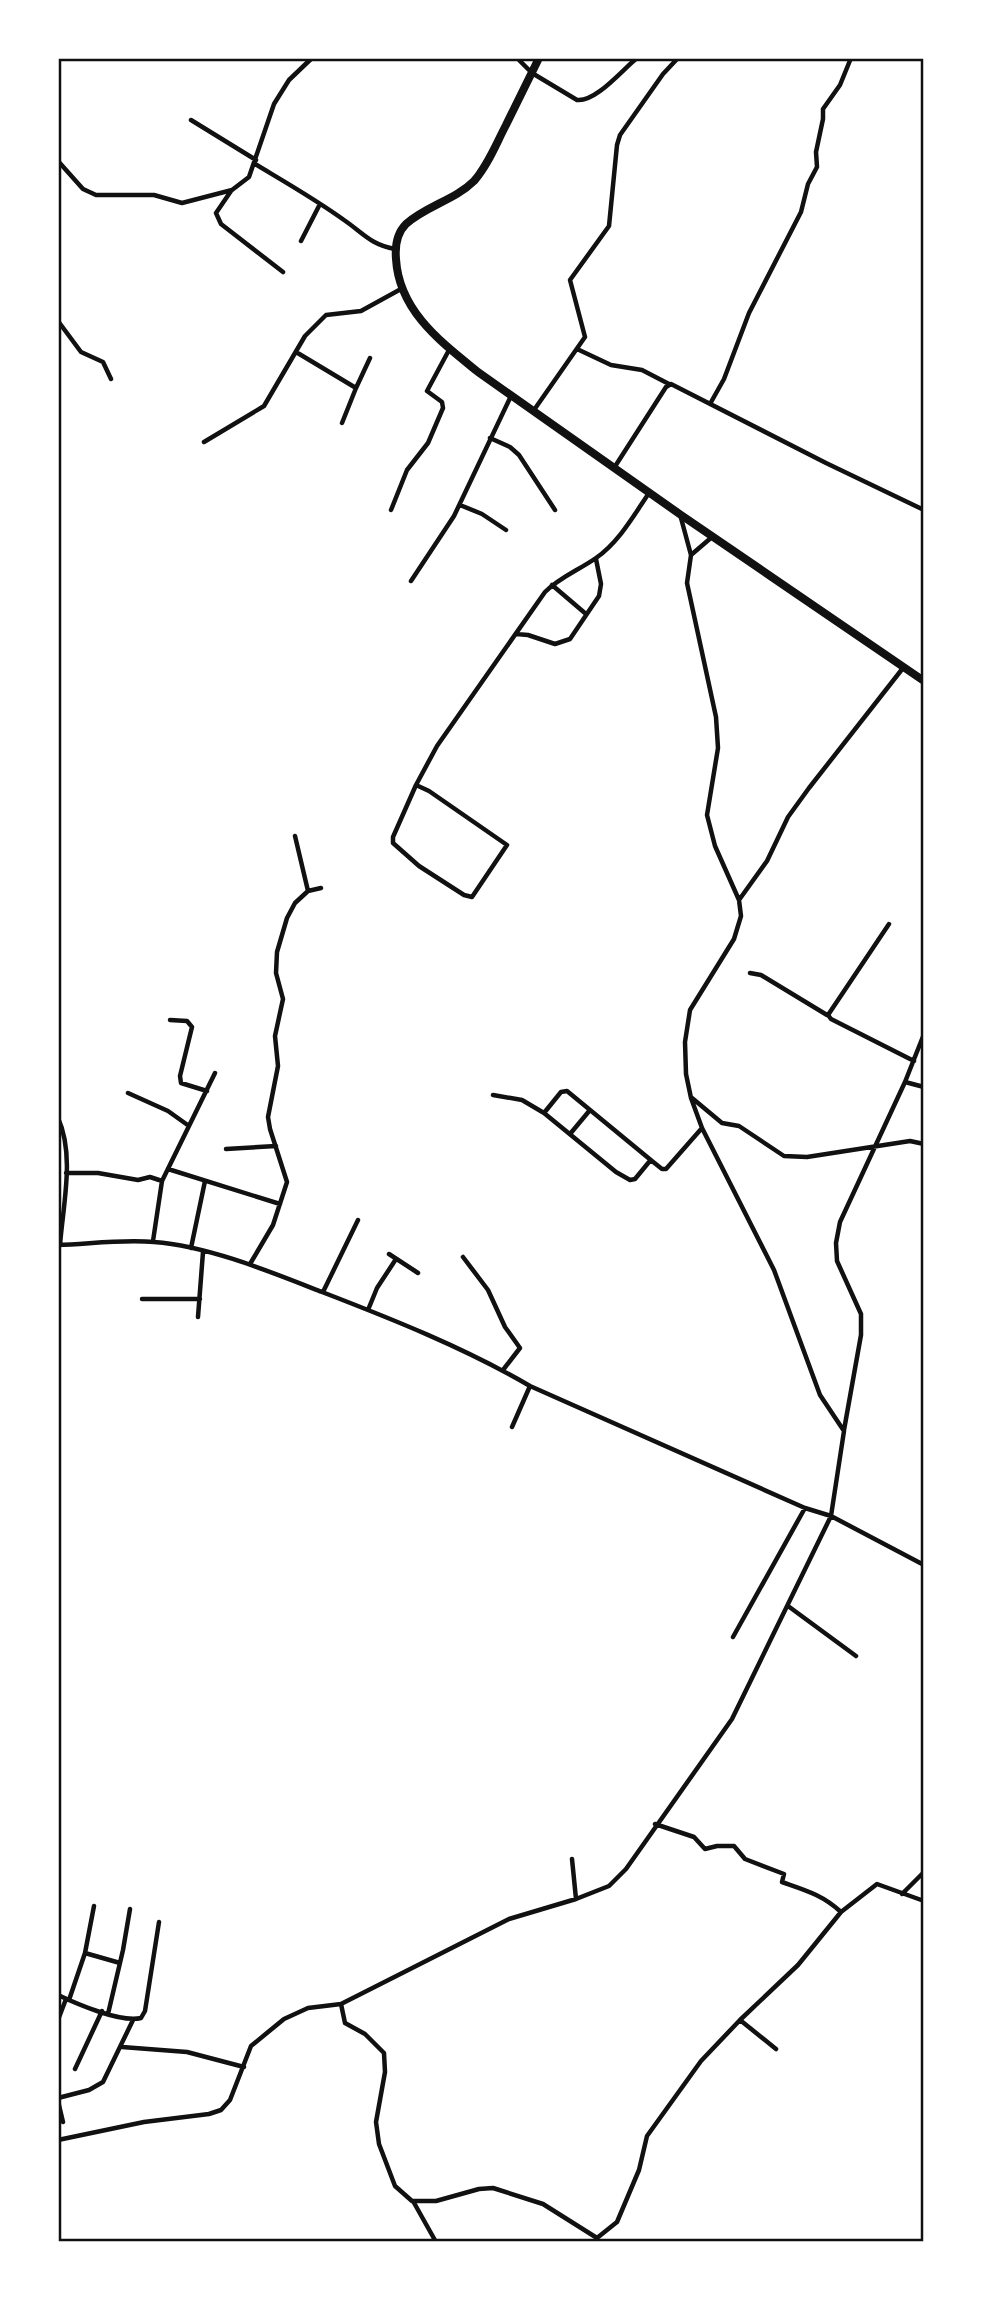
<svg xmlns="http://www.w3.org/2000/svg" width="982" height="2300" font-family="'Titillium Web',sans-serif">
  <rect width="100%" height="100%" fill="#fff"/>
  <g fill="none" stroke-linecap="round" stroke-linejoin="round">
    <path stroke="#111" stroke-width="4.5" d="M517,58L532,73L577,100C596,102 622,70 637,58
      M191,120L256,160
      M58,161L83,189L96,195H154L182,203L232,190L249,177L274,104L289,80L312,58
      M255,164C285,182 315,199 344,220C363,233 371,245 395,249
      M231,191L216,213L221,224L283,272
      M301,241L320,204
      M58,321L81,352L103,362L111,379
      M577,349L611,365L642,370L669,384
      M296,352L356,388L370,358
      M710,404L724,379L749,313L801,212L808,184L817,167L816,152L823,119V109L840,85L851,58
      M534,410L585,337L570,280L609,226L617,145L620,135L663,74L678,58
      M342,423L356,388
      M490,438L510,447L519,455L555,510
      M204,442L264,406L305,336L326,315L361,311L401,289
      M614,468L666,387L671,384L826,463L924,510
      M460,505L482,514L506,530
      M391,510L407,470L428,443L443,408L442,402L427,391L449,350
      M691,555L712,537
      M411,581L454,516L511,396
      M552,585L586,614
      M516,634L528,635L555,644L570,639L599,596L601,584L596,559
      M416,785L393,837V843L419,866L464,895L472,897L507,845L429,791L416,785L437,746L545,592C560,577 579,570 596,558C619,542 634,515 649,493
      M295,836L308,891
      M739,900L767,861L788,817L809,788L903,668
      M889,924L828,1015L831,1019L914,1061
      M750,973L761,975L827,1015
      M170,1020L187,1021L192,1027L180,1076L181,1083L207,1091
      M905,1082L924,1087
      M128,1093L168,1111L189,1126
      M493,1095L522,1100L544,1113L616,1172L630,1180L635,1179L649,1162L652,1161L662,1169H666L702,1128
      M692,1098L722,1123L739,1126L784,1156L807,1157L910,1141L924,1144
      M544,1113L561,1092L567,1091L652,1161
      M58,1118C75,1155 63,1205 60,1245
      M570,1134L590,1110
      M226,1149L276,1146
      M168,1169L280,1204
      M66,1173H98L138,1180L150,1177L162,1181
      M153,1241L162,1181L215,1073
      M58,1245C89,1244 123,1239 154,1242C208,1246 271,1272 322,1292C392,1319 465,1348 530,1386L805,1508L831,1516L924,1565
      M191,1248L205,1181
      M389,1254L418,1273
      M463,1257L488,1290L505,1327L520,1348L503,1370
      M250,1264L273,1225L287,1182L270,1129L268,1117L278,1066L275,1036L283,999L276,973L277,952L287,918L295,903L308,891L321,888
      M323,1292L358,1220
      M142,1299H200
      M368,1310L377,1288L396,1259
      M198,1317L203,1252
      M512,1427L530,1386
      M844,1430L861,1335V1314L837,1261L836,1243L840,1222L905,1082L924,1034
      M788,1606L856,1656
      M733,1637L805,1508
      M655,1824L694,1837L705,1849L717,1846H734L745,1859L784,1874L782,1882C805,1890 823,1895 841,1912
      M572,1859L576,1899
      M902,1894L924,1872
      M85,1953L120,1963
      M58,1995C77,2004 121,2023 141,2018L145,2011L159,1922
      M69,2000L85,1953L94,1906
      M341,2004L345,2023L365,2034L384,2053L385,2072L376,2122L379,2144L395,2186L412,2201H436L479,2189L493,2188L543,2204L597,2238L617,2222L639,2170L647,2136L701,2061L740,2020L798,1965L841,1912L877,1884L924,1901
      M108,2014L123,1950L130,1909
      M58,2020L66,1999
      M740,2020L776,2049
      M122,2047L187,2052L244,2067
      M75,2069L102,2011
      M58,2098L89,2090L103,2082L133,2020
      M58,2101L63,2122
      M58,2140L144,2122L209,2114L221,2110L230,2100L251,2046L284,2019L308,2008L341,2004L509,1919L576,1899L609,1886L626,1869L732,1719L831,1516L844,1431L820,1395L774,1270L702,1128L691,1098L686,1074L685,1042L690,1010L734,939L741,916L739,900L715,846L707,815L718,748L716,717L687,583L691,555L681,518
      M413,2201L436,2242"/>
    <path stroke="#111" stroke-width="8" d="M539,58C528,80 517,103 506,125C496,144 488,165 474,181C455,200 426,206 406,224C397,233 395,247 396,259C399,311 441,342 478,372L681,515L924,681"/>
  </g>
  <rect width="982" height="2300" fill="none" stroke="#ffffff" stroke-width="119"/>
  <rect x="60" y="60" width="862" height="2180" fill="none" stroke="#111" stroke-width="2.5"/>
</svg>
